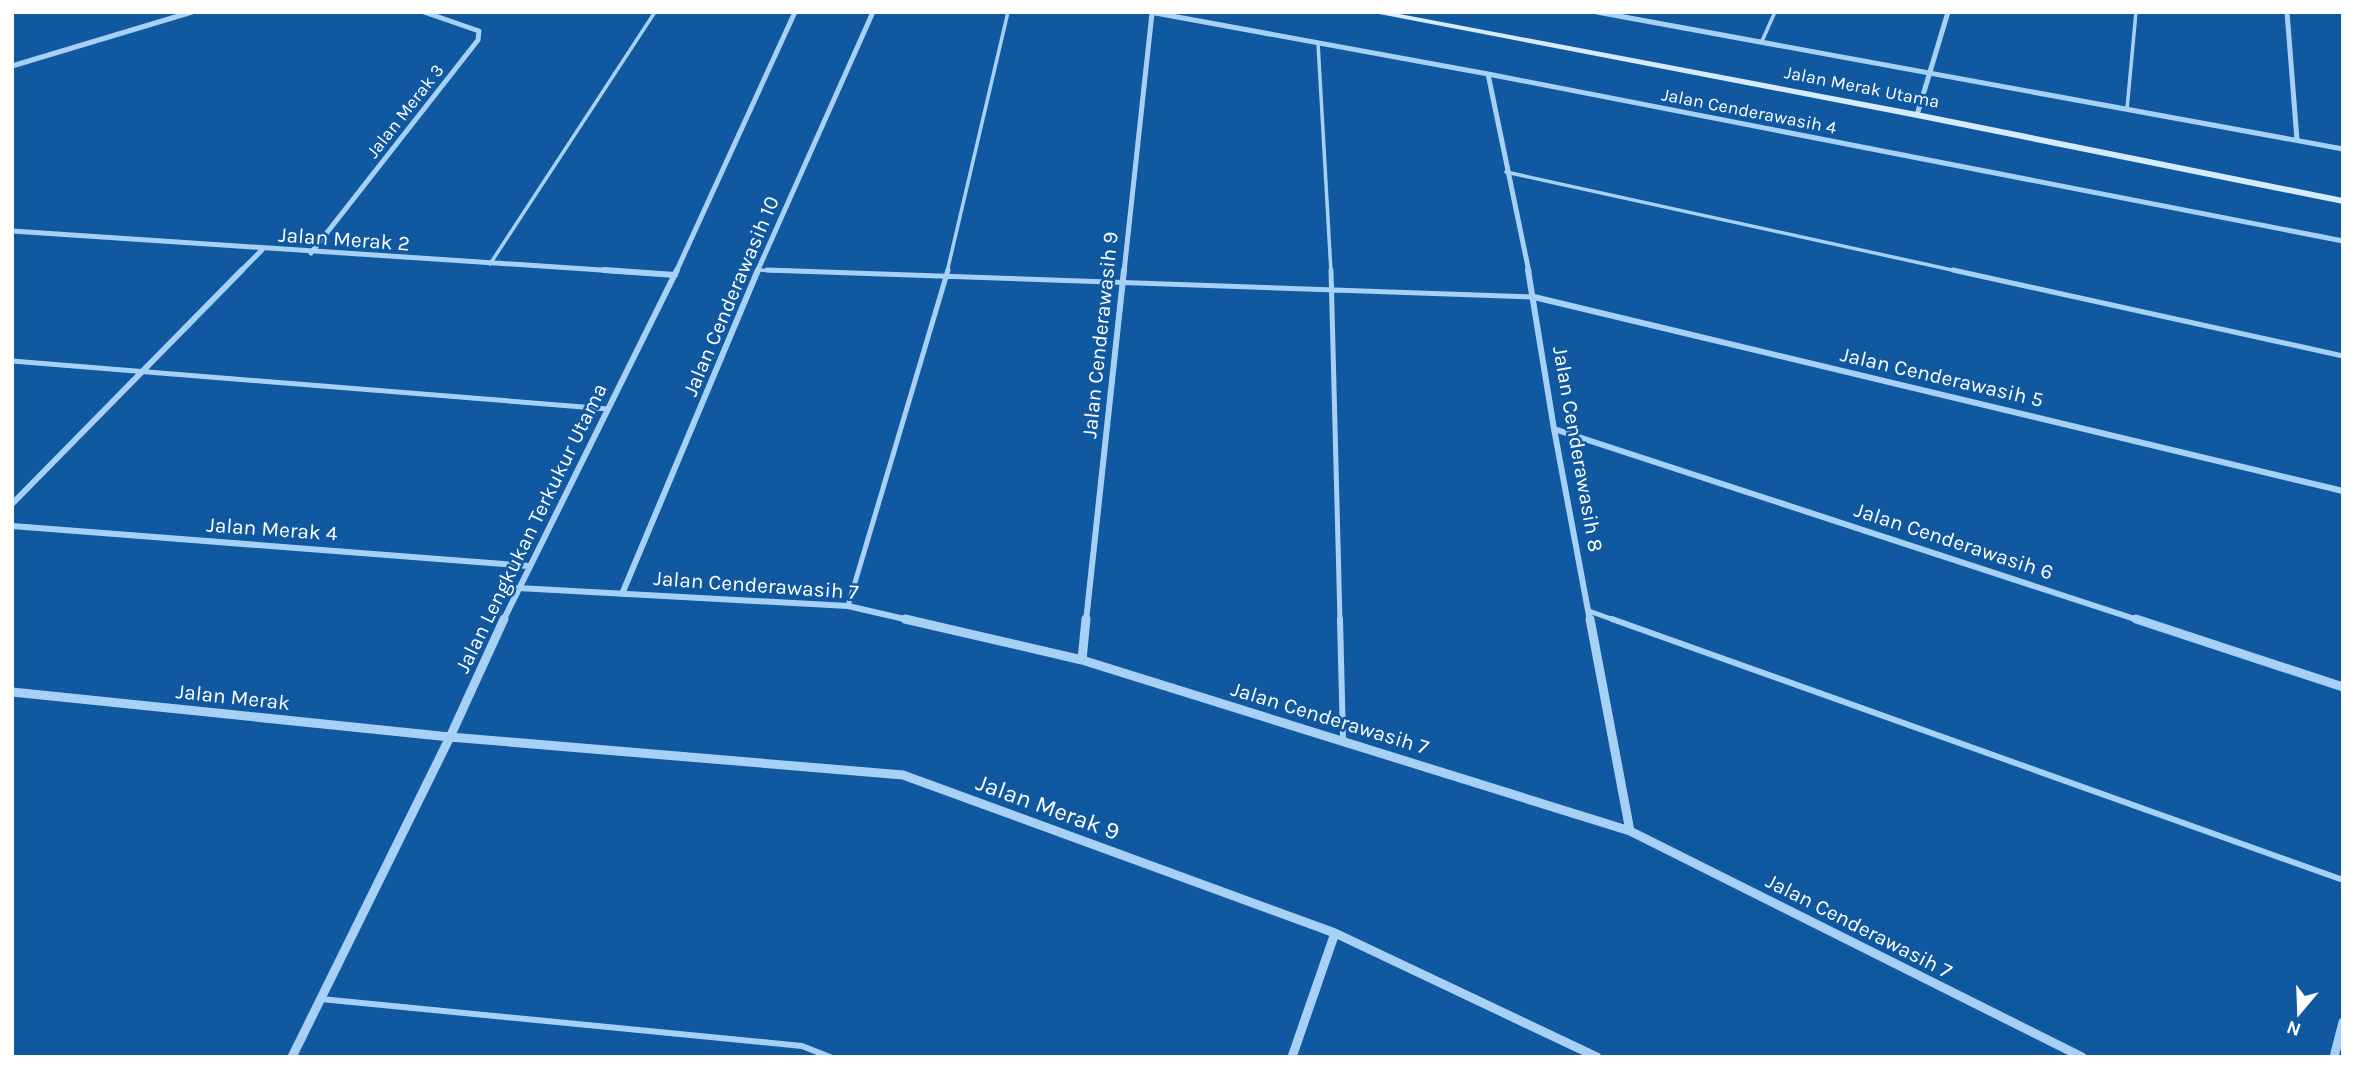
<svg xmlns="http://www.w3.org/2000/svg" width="2355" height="1069" font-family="Karla,sans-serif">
  <rect width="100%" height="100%" fill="#10589f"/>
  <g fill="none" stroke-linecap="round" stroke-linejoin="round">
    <path stroke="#a7d0f5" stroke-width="3.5" d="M1762,41L1775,12
      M1318,43L1331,272
      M2127,109L2136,12
      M1506,172L1961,272
      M490,264L655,12
      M758,270L817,272
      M947,272L1008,12"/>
    <path stroke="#a7d0f5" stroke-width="5" d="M767,270L1534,297
      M1331,270L1340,621
      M1953,270L2343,356
      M12,361L608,409
      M848,606L948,270
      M1589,611L1617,621"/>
    <path stroke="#a7d0f5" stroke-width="6" d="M1340,619L1343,739
      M1612,619L2343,880
      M321,999L802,1046L830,1057"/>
    <path stroke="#a7d0f5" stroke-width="5" d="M1150,12L1488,74L2343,241
      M1597,12L2343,149
      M2287,12L2297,140
      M12,66L192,12
      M1488,74L1529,272
      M1917,115L1948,12
      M12,231L631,272
      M311,253L478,40L479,31L424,12
      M240,272L262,250
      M676,272L795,12
      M757,272L873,12
      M1124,272L1152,13"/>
    <path stroke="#a7d0f5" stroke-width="6" d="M604,270L675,275
      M1528,270L1554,429L1590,621
      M1534,297L2343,491
      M1554,429L2141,621
      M12,504L242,270
      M12,526L529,566
      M518,588L848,606L913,621
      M622,594L758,270
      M503,621L677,270
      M1086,621L1124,270"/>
    <path stroke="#a7d0f5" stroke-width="9" d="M905,619L1082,660L1630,831L2082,1057
      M1590,619L1630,831
      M2136,619L2343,687
      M1082,660L1086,619
      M12,692L450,737L903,775L1335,933L1597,1057
      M292,1057L450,737L504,619
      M1292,1057L1335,933
      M2334,1057L2343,1022"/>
    <path fill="#d7ebfe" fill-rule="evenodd" d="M1369,12H1389L1917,112L2343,198V204L1917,118Z"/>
  </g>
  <g text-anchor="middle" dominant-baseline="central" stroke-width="5" stroke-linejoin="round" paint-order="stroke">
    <g font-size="18" fill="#fff" stroke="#10589f">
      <text transform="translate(1862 87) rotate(11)">Jalan Merak Utama</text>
      <text transform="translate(405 111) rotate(-52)">Jalan Merak 3</text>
      <text transform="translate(1749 111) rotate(11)">Jalan Cenderawasih 4</text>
    </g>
    <g font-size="21" fill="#fff" stroke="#10589f">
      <text transform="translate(344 239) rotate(4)">Jalan Merak 2</text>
      <text transform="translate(731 296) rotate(-67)">Jalan Cenderawasih 10</text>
      <text transform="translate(1100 335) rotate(-84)">Jalan Cenderawasih 9</text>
      <text transform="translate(1942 377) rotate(13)">Jalan Cenderawasih 5</text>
      <text transform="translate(1578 449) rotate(80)">Jalan Cenderawasih 8</text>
      <text transform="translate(531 528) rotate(-64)">Jalan Lengkukan Terkukur Utama</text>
      <text transform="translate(272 529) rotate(4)">Jalan Merak 4</text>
      <text transform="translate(1954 541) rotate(18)">Jalan Cenderawasih 6</text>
      <text transform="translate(756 585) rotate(4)">Jalan Cenderawasih 7</text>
      <text transform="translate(233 697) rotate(6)">Jalan Merak</text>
      <text transform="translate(1330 718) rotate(17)">Jalan Cenderawasih 7</text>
      <text transform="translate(1859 926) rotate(27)">Jalan Cenderawasih 7</text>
    </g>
    <g font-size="24" fill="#fff" stroke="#10589f">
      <text transform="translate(1048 807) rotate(20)">Jalan Merak 9</text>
    </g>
  </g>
  <rect width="2355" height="1069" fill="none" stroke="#ffffff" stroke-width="28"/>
  <g transform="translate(2299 1013) rotate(199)" stroke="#10589f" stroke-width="5" paint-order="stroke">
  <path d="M0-5L12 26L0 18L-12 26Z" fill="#ffffff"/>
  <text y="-10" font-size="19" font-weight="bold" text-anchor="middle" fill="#ffffff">N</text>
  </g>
</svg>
